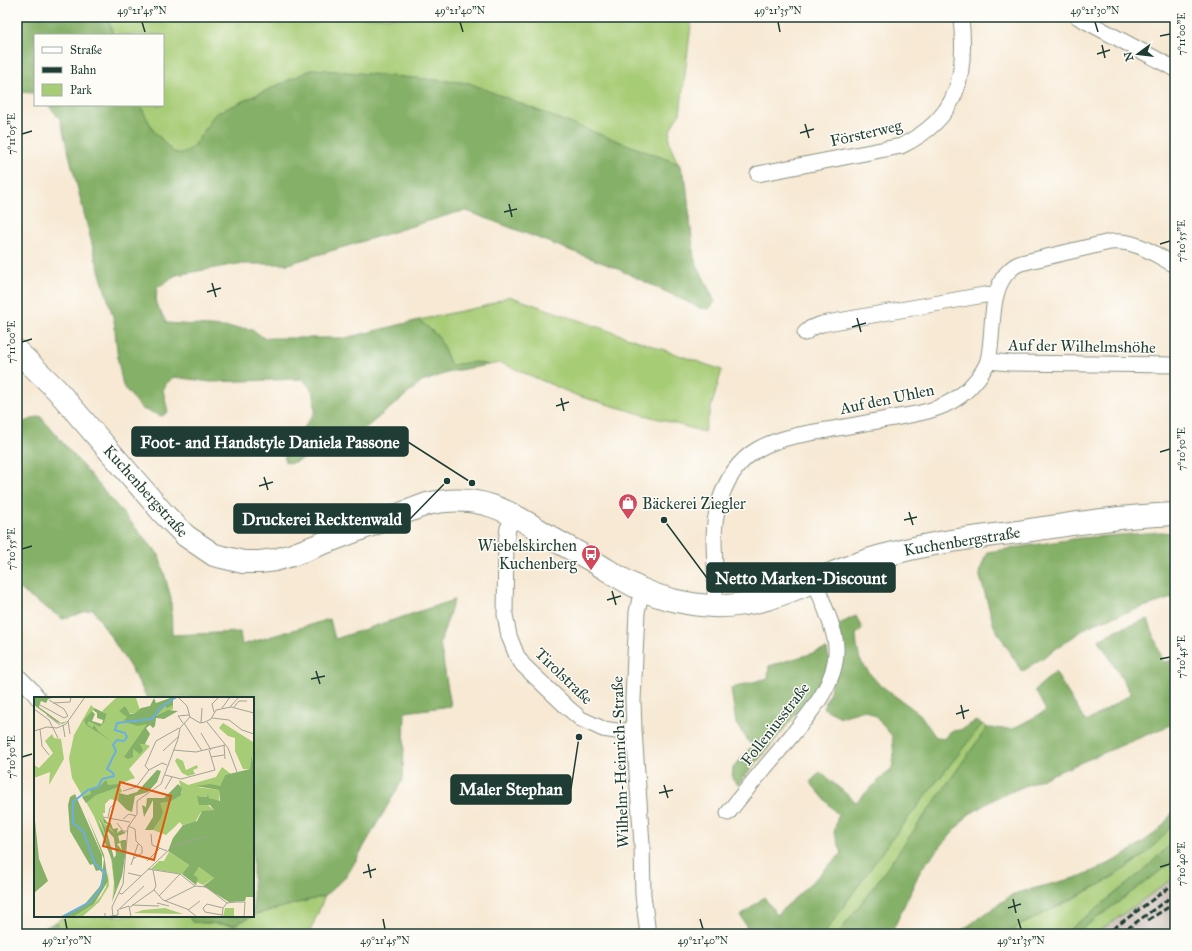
<svg xmlns="http://www.w3.org/2000/svg" width="1192" height="951" font-family="'IM FELL Great Primer',serif">
  <rect width="100%" height="100%" fill="#fdfcf7"/>
  <filter id="ink" filterUnits="userSpaceOnUse"><feTurbulence type="fractalNoise" baseFrequency=".025" numOctaves="2"/><feDisplacementMap in="SourceGraphic" scale="8" xChannelSelector="R" yChannelSelector="G"/><feConvolveMatrix kernelMatrix="1 2 1 2 8 2 1 2 1" color-interpolation-filters="sRGB"/></filter>
  <filter id="wash" filterUnits="userSpaceOnUse"><feTurbulence type="fractalNoise" baseFrequency=".012" numOctaves="4" result="noise"/><feDisplacementMap in="SourceGraphic" scale="16" xChannelSelector="R" yChannelSelector="G"/><feGaussianBlur stdDeviation="0.9" result="paint"/><feColorMatrix in="noise" values="0 0 0 0 0 0 0 0 0 0 0 0 0 0 0 0 0 1.4 0 .05"/><feComposite in="paint" operator="in"/></filter>
  <g filter="url(#wash)">
    <rect width="100%" height="100%" fill="#f7e9d4"/>
    <path fill="#cec1b9" d="M1175,877V934H1095L1132,907Z"/>
    <path fill="#a7cc76" stroke="#638455" d="M108,17H692L680,114C665,133 667,143 679,164L564,121L469,83L313,69L215,114L194,146L182,154L173,152L153,130L140,105H163V35H113Z
      M509,296L722,370L704,432L578,396L501,363L488,365L476,362L451,365L438,336L419,320L485,306Z
      M982,724L987,728L880,878L838,934H824L887,845Z
      M1175,820V839L1142,872L1064,934H1008L1019,926C1071,899 1142,871 1175,820Z
      M1175,860V877L1095,934H1075Z
      M325,896L309,934H64L56,922L66,916H189L192,922L234,925L256,914Z"/>
    <path fill="#85b067" stroke="#52764e" d="M17,17H108L113,35H35V93L17,92Z
      M313,69L469,83L564,121L679,164L686,181L694,258L715,302L709,309L700,308L616,268L467,211L455,213L288,264H237L176,275L157,288L156,304L167,323L252,329L264,338H345L419,320L438,336L451,365L476,362L488,365L453,371L422,382L347,443L291,463L285,462L284,448L297,437L315,412L314,393L303,379L210,382L174,377L167,383L163,390L168,412L162,416L142,409L123,386L118,361L114,320L96,260L60,119L48,105H140L153,130L173,152L182,154L194,146L215,114Z
      M40,416L159,555L171,598L172,635L240,632L242,645L330,619L335,639L454,600L440,643L451,706L405,712L403,779L348,874L325,896L253,915V698H147L135,675L93,609L63,619L30,597L17,586V425Z
      M1160,532L1175,533V597L1112,617L1089,626L1022,672L994,626L979,573L987,552L1080,538Z
      M856,616L862,628L856,635L857,646L860,660L871,675L878,683L891,693L920,714L935,736L943,739L951,731L960,730L976,721L982,724L887,845L824,934H750L741,916L764,897L777,915L842,853L834,833L838,815L810,782L820,772L856,802L892,768L894,757L892,736L874,715L865,710L841,717L823,708L830,692L837,625Z
      M1148,619L1163,662L1175,660V723L996,798L968,815L921,869L891,934H838L880,878L987,728L1012,729L1046,711L1035,690L1055,672L1086,722L1131,694L1099,640L1116,630Z
      M827,649L829,661L822,682L738,785L732,779L733,768L752,746L736,724L731,688L768,678L769,666Z
      M1175,810V820L1167,832L1146,854L1106,881L1019,926L1008,934H957L1013,894L1078,877L1102,867L1125,855L1158,831Z
      M1175,839V860L1075,934H1064L1142,872Z
      M189,916H252L234,925L192,922Z
      M56,922L64,934H33Z"/>
  </g>
  <g filter="url(#ink)">
    <g fill="none" stroke-linecap="round" stroke-linejoin="round">
      <g stroke="#8b9384" stroke-width="17">
        <path id="street" d="M1078,17L1175,69
          M758,174L901,146C959,118 967,76 961,17
          M805,333L811,328L822,324L984,295L996,296
          M988,361L1010,363L1175,365
          M516,515L508,528L506,543L505,615L509,636L517,656L523,665L568,708L581,719L603,729L616,731H634
          M642,589L637,612L633,700L634,731L642,844L643,895L648,934
          M714,606C719,573 709,539 718,507C734,446 773,439 827,430C851,426 875,421 899,417C924,413 948,408 967,390C975,382 985,371 988,360C995,333 987,289 1011,269C1014,266 1018,264 1021,263L1110,242C1137,240 1152,253 1175,265
          M17,675L30,688L38,698
          M728,813C744,792 761,772 778,752C801,723 838,687 836,648C836,629 821,600 815,581"/>
      </g>
      <g stroke="#8b9384" stroke-width="24">
        <path id="secondary" d="M17,351L56,389L163,513L186,536L214,555L243,562H260L275,560L292,555L427,504C482,492 510,512 555,540C569,548 583,555 596,563C611,572 625,582 641,589C662,599 690,605 713,606C761,608 798,587 841,570C858,563 876,557 894,553C934,542 977,537 1018,532C1070,524 1122,516 1175,514"/>
      </g>
      <use href="#street" stroke="#fff" stroke-width="15"/>
      <use href="#secondary" stroke="#fff" stroke-width="22"/>
      <path stroke="#1f3d34" stroke-width="3" stroke-dasharray="6 3" stroke-linecap="butt" d="M1148,920L1175,903
        M1106,934L1175,883
        M1120,934L1175,894"/>
    </g>
  </g>
  <path fill="none" stroke="#1f3d34" stroke-width="1.5" d="M142,22L145,32M460,22L463,32M778,22L780,32M1095,22L1098,32M1160,36L1170,34M1102,45L1105,58M1097,54L1110,50M805,124L809,138M800,133L814,129M22,134L32,131M509,204L512,217M504,212L517,209M1160,244L1170,241M212,283L216,297M207,292L221,288M857,318L861,332M852,327L866,323M22,342L32,339M561,398L564,411M556,406L569,402M1160,452L1170,449M264,477L268,490M259,486L273,482M909,512L913,525M904,520L917,517M22,549L32,546M612,591L616,605M607,600L621,596M1160,659L1170,657M316,671L320,684M311,679L325,676M961,705L964,719M956,714L969,710M22,757L32,754M664,785L668,798M659,793L673,790M368,864L371,878M1160,867L1170,864M363,873L376,869M1013,899L1016,913M1008,908L1021,904M65,919L67,929M383,919L385,929M700,919L703,929M1018,919L1021,929"/>
  <defs>
    <g id="shop-pin" transform="scale(1)"><path d="M0 17L-7.5 6A9.5 9.5 0 1 1 7.5 6Z" fill="#d1495b" stroke="#fdfcf7"/><path d="M-5-2.5h2.3a2.7 3.5 0 0 1 5.4 0H5L5.5 6h-11ZM-1.5-2.5h3a1.5 2.3 0 0 0-3 0Z" fill="#fff"/></g>
    <g id="bus-pin" transform="scale(1)"><path d="M0 17L-7.5 6A9.5 9.5 0 1 1 7.5 6Z" fill="#d1495b" stroke="#fdfcf7"/><path d="M-5-6H5V4H4V6H2V4H-2V6H-4V4H-5ZM-3.5-4V0h7V-4ZM-3.5 1.2v1.5H-2V1.2ZM2 1.2v1.5H3.5V1.2Z" fill="#fff"/></g>
  </defs>
  <g fill-rule="evenodd">
    <use href="#shop-pin" x="628" y="503"/>
    <use href="#bus-pin" x="591" y="554"/>
  </g>
  <g text-anchor="middle" dominant-baseline="central" stroke-width="3" stroke-linejoin="round" paint-order="stroke">
    <g font-size="16" fill="#1f3d34" stroke="#fdfcf7">
      <text transform="translate(866 133) rotate(-13)">Försterweg</text>
      <text transform="translate(1082 346) rotate(1)">Auf der Wilhelmshöhe</text>
      <text transform="translate(887 399) rotate(-12)">Auf den Uhlen</text>
      <text transform="translate(146 491) rotate(48)">Kuchenbergstraße</text>
      <text transform="translate(962 541) rotate(-9)">Kuchenbergstraße</text>
      <text transform="translate(564 676) rotate(44)">Tirolstraße</text>
      <text transform="translate(775 724) rotate(-52)">Folleniusstraße</text>
      <text transform="translate(620 762) rotate(-92)">Wilhelm-Heinrich-Straße</text>
    </g>
    <g font-size="16" fill="#1f3d34" stroke="#fdfcf7" text-anchor="start">
      <text x="642" y="503">Bäckerei Ziegler</text>
      <text x="577" y="545" text-anchor="end">Wiebelskirchen<tspan x="577" dy="18">Kuchenberg</tspan></text>
    </g>
  </g>
  <g transform="translate(34 697)">
    <rect width="220" height="220" fill="#f7e9d4"/>
    <path d="M83,0L102,1L106,13L100,17L95,16L96,19L132,8H139V12L123,19L112,31L111,47L116,49L95,72L101,81L85,87L88,95L85,96L84,104L76,102L71,107V116H69L70,126L75,129L84,141L74,129L72,133L64,122L77,150L74,148L78,164L80,176L81,186V191L80,194L78,205L80,186L77,160L60,119L38,81L35,61L40,38L57,8L60,11L55,20H52L66,30L73,18L68,14ZM189,26L219,45L220,69L217,57L216,72H209L201,54V41L194,39L185,31ZM18,37L20,41L27,42L30,62L15,88L16,75L0,81V68L5,71L19,56L11,44ZM143,61L149,64L152,73L163,68L164,71L159,73L161,77L154,79L148,76L141,64ZM188,70L197,77L191,78L186,89L163,90L185,93V105L175,101L174,95L173,100L163,99L180,113L167,115L161,125L148,128L146,125L132,138L119,133L126,123V106L136,105L148,96L145,83L154,88L182,80ZM135,155L155,168L148,177L117,172L125,164H130ZM165,170L179,180L180,181L169,188L163,185L160,178ZM74,175L75,189L65,205L48,220H39L60,207L67,199L72,190ZM131,211L149,217L100,216L109,213ZM191,211H200V220H189Z" fill="#a7cc76"/>
    <path d="M0,0H22L14,2L12,6L7,4L5,10L27,26L34,24L28,27L23,25L0,8ZM139,0H144L139,3V8L133,11L131,9L122,19L134,13L144,14L130,22L122,21L121,29L119,31L116,28L112,31L116,37L111,47H106L109,53L106,57L99,52V60L94,62L90,60L113,27L104,29L94,26L90,23L93,20L85,14L91,9L96,17H100L107,11L116,9L120,1L122,6ZM60,11L73,17L70,25L66,30L55,24L53,27L58,31L60,28L65,35L79,45L52,28L50,23L58,14L61,17L58,24L68,27L69,23L63,21V16L59,13ZM217,57L220,69V200H212L211,204L195,205L169,189L180,181L165,170L160,178L164,181L162,188L148,177L155,168L134,154L139,141L149,128L163,124L168,114L180,113L176,108H165L163,99L173,100L174,94L175,101L186,104L185,93L162,89L176,87L186,89L191,78L216,72ZM123,73L127,74L123,85L114,95L101,99L98,115L93,113L84,104L85,96L93,98L103,95ZM72,83L74,88L86,87L87,89L62,98L52,106L48,100L57,97L56,93L64,91ZM144,87L148,91L147,98L136,105L126,106L129,115L126,123L119,133H111L119,120V103L110,120L108,108L112,110L113,101H130ZM41,97L68,158V176L66,173L62,174L59,167L56,168L36,134L34,108L36,100ZM0,114L5,162L14,184L0,196ZM53,119L70,158L74,184L60,207L39,220H27L51,207L67,188L70,162ZM69,120L74,126H77L79,132L84,131L83,136L87,133L92,136L84,139L86,146L83,147L87,152L85,155H88L86,144L89,143H92V153L88,179L78,205L81,191L78,164L63,123L75,148L65,121L72,132L80,161L82,158L80,141L72,132V128L81,137L73,127L70,126Z" fill="#85b067"/>
    <path fill="none" stroke="#6bafe1" stroke-width="2" d="M28,220L56,205L66,192L71,175L61,167L49,134L39,126V105L54,93L64,90L68,82L80,79L79,76L73,72L82,54L79,48L83,43L90,44L93,40L91,36L81,33L83,26L118,22L126,11L142,0"/>
    <path fill="none" stroke="#a1a494" stroke-width="1" d="M15,3L30,12L34,19M19,6L36,5L37,0M6,8L30,21L34,19M196,10L205,0M200,10L205,4H213M188,11L196,0M0,12L15,23L24,41M180,15L178,7L185,0M13,18L26,28M156,20L166,26L171,25L177,22L182,13L197,10L220,16M178,21L195,23L208,33L220,37M34,24L36,37M173,25L194,51L203,75M149,26L144,19L155,18M150,26L168,54M167,26L168,11M29,28L31,40M6,32L8,49L15,58M0,34L13,30L23,31L32,27L51,0M167,36L177,53M190,48L191,62M139,53L162,55L191,48M129,54L145,39M177,60L190,58M115,73L111,69L122,44L145,31M131,78L147,82L181,73L175,53M131,92L138,80M89,94L102,90L115,73L128,66L133,68M69,120L96,125M74,120L76,111L81,106M89,122L95,117L102,119M83,126L89,134H94M94,129L101,132L102,144L108,150V156L99,162M117,137L118,148L133,154M113,164L126,151M97,168L104,147M114,172L146,177L161,189M119,173L122,189L120,193M94,176L107,179M85,196L88,197L138,150L173,139M125,199L146,177M131,204L161,189L172,190L193,206M123,206L135,209M98,208L125,209M96,210L120,193L129,203L153,212L163,220M86,212L95,209L97,220M154,213L166,204M83,214L110,189M71,216V220L84,218V213M188,218L171,215L169,211L173,207L189,211M79,220L78,210L89,187L94,130L103,117V104L127,87L144,42L146,31L156,20L153,9L144,0M188,220L189,211L193,206L202,205H211L210,220"/>
    <path fill="#de580e" fill-opacity="0.15" stroke="#de580e" stroke-width="2" d="M86,85L137,99L120,163L69,149Z"/>
    <rect width="220" height="220" fill="none" stroke="#1f3d34" stroke-width="2"/>
  </g>
  <path fill="none" stroke="#1f3d34" stroke-width="1.5" d="M472 483L408 442M447 481L410 519M664 520L707 578M579 737L571 789"/>
  <g fill="#1f3d34" stroke="#fdfcf7" stroke-width="1.5">
    <circle cx="472" cy="483" r="4"/>
    <circle cx="447" cy="481" r="4"/>
    <circle cx="664" cy="520" r="4"/>
    <circle cx="579" cy="737" r="4"/>
  </g>
  <g fill="#1f3d34" stroke="#1f3d34" stroke-width="1.5">
    <rect x="132" y="427" width="276" height="29" rx="4"/>
    <rect x="234" y="504" width="176" height="29" rx="4"/>
    <rect x="707" y="563" width="188" height="29" rx="4"/>
    <rect x="451" y="775" width="120" height="29" rx="4"/>
  </g>
  <g font-size="17" text-anchor="middle" font-weight="bold" fill="#fff">
    <text x="270" y="448">Foot- and Handstyle Daniela Passone</text>
    <text x="322" y="525">Druckerei Recktenwald</text>
    <text x="801" y="584">Netto Marken-Discount</text>
    <text x="511" y="795">Maler Stephan</text>
  </g>
  <rect width="1192" height="951" fill="none" stroke="#fdfcf7" stroke-width="44"/>
  <rect x="34" y="34" width="130" height="72" fill="#fdfcf7" stroke="#a4b0a9"/>
  <rect x="42" y="47" width="20" height="6" fill="#ffffff" stroke="#a4b0a9"/>
  <text x="70" y="54" font-size="12" fill="#1f3d34">Straße</text>
  <rect x="42" y="67" width="20" height="6" fill="#1f3d34" stroke="#a4b0a9"/>
  <text x="70" y="74" font-size="12" fill="#1f3d34">Bahn</text>
  <rect x="42" y="84" width="20" height="12" fill="#a7cc76" stroke="#a4b0a9"/>
  <text x="70" y="94" font-size="12" fill="#1f3d34">Park</text>
  <g transform="translate(1138 54) rotate(255)" stroke="#fdfcf7" stroke-width="3" paint-order="stroke">
  <path d="M0-3L7 15L0 10L-7 15Z" fill="#1f3d34"/>
  <text y="-6" font-size="11" font-weight="bold" text-anchor="middle" fill="#1f3d34">N</text>
  </g>
  <rect x="22" y="22" width="1148" height="907" fill="none" stroke="#1f3d34" stroke-width="1.5"/>
  <g font-size="10" text-anchor="middle" fill="#1f3d34">
    <text x="142" y="14">49°21'45"N</text>
    <text x="460" y="14">49°21'40"N</text>
    <text x="778" y="14">49°21'35"N</text>
    <text x="1095" y="14">49°21'30"N</text>
    <text transform="translate(1181 34) rotate(-90)" y="4">7°11'00"E</text>
    <text transform="translate(11 134) rotate(-90)" y="4">7°11'05"E</text>
    <text transform="translate(1181 241) rotate(-90)" y="4">7°10'55"E</text>
    <text transform="translate(11 342) rotate(-90)" y="4">7°11'00"E</text>
    <text transform="translate(1181 449) rotate(-90)" y="4">7°10'50"E</text>
    <text transform="translate(11 549) rotate(-90)" y="4">7°10'55"E</text>
    <text transform="translate(1181 657) rotate(-90)" y="4">7°10'45"E</text>
    <text transform="translate(11 757) rotate(-90)" y="4">7°10'50"E</text>
    <text transform="translate(1181 864) rotate(-90)" y="4">7°10'40"E</text>
    <text x="67" y="944">49°21'50"N</text>
    <text x="385" y="944">49°21'45"N</text>
    <text x="703" y="944">49°21'40"N</text>
    <text x="1021" y="944">49°21'35"N</text>
  </g>
</svg>
